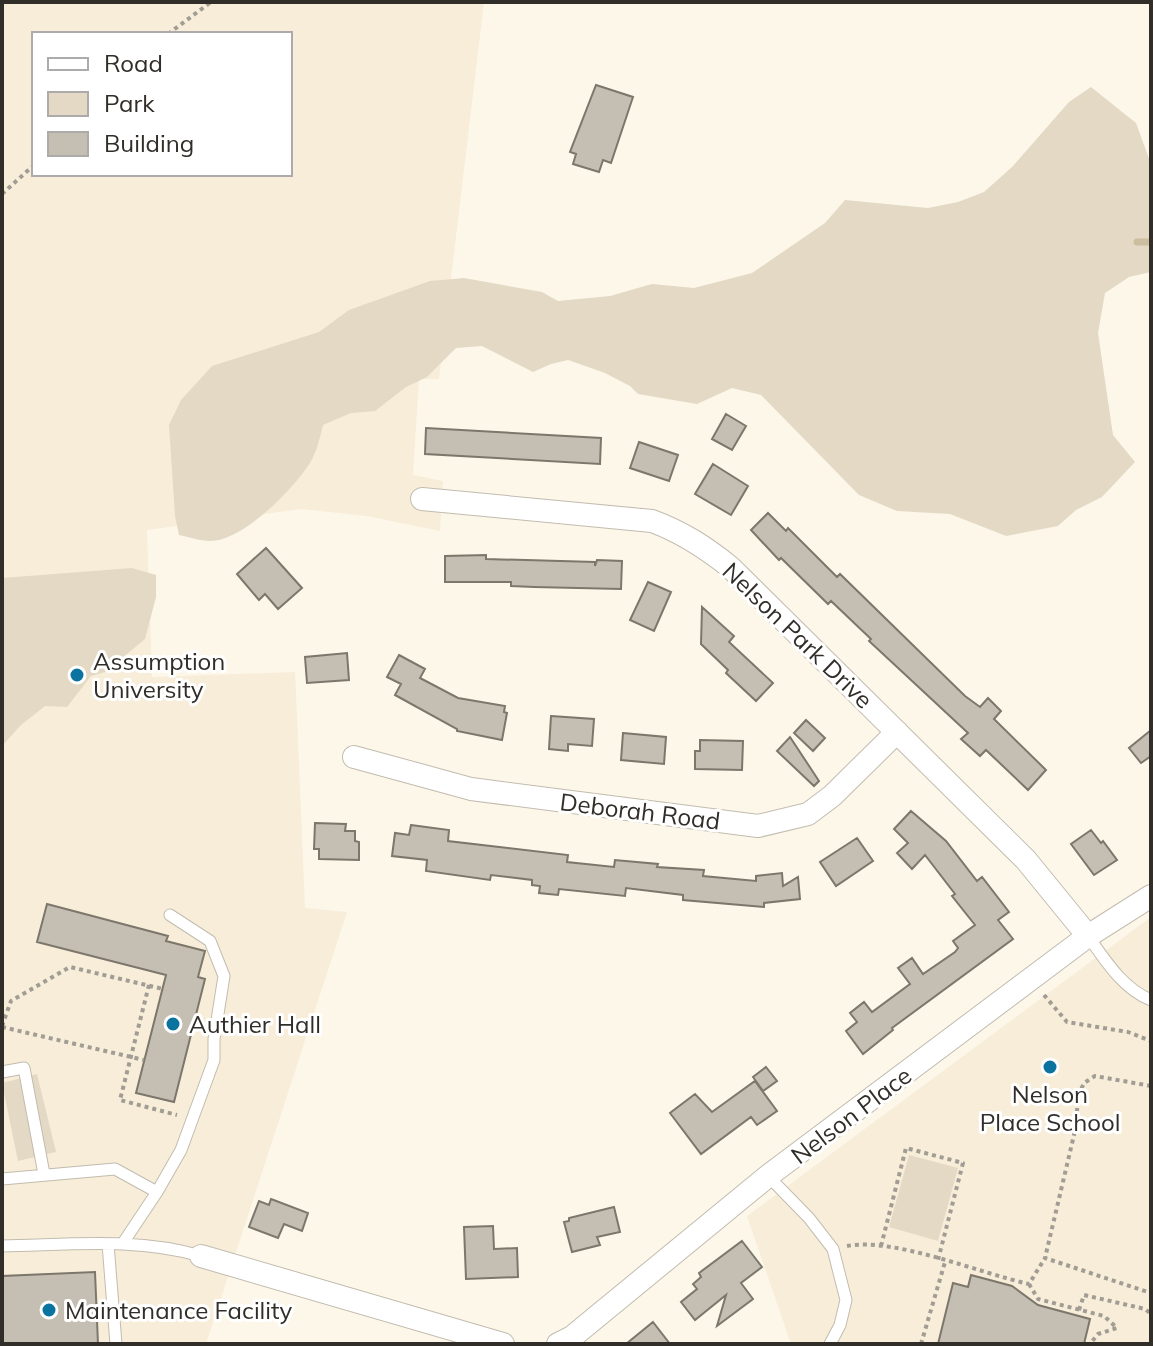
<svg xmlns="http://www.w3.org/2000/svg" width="1153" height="1346" font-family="Mulish,sans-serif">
  <rect width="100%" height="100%" fill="#fdf7ea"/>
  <path fill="#f7edd9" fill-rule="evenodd" d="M2,2H484L439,379H419L413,475L443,481L440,531L367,516L301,509L147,530L152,677L295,672L305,908L347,912L206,1344H2ZM34,34H290V174H34Z
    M1151,917V1344H791L747,1216Z"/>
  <path fill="#e3d9c5" d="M1091,87L1136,123L1151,164V272L1129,277L1105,293L1098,333L1113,435L1135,462L1102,497L1076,510L1058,526L1006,536L950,514L897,511L859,495L761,395L732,388L697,404L638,394L630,386L605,373L568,360L551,364L533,372L482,346L456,348L427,377L406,387L375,411L351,413L323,425C320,437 317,451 311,461C296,487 242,542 210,541C200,541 189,537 179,535L175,516L169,425L181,400L212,366L319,332L349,310L430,281L464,278L542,292L558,301L610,296L652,284L694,288L752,273L825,223L845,200L928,208L958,202L984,192L1012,167L1069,102Z
    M132,568L156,575V597L145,639L105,672L91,676L67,707L45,706L21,725L2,746V578Z
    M37,1074L56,1152L18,1161L2,1083Z
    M909,1155L958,1168L938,1241L889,1227Z"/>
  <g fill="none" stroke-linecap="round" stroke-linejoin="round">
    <path stroke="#cebea0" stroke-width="7" d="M1137,242H1151"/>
  </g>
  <path fill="#c5bfb3" stroke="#7c766b" stroke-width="2" d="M596,85L633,97L611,163L603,160L599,172L573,164L576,154L570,152Z
    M726,414L746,426L732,450L712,439Z
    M426,428L601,438L600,464L425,454Z
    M639,442L678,455L669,481L630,468Z
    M713,464L748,486L731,515L695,494Z
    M768,513L786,531L788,528L837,577L840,574L965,696L980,707L988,698L1001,711L994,719L1046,770L1028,790L986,750L980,756L961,739L968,733L869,641L871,639L831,601L828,604L781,558L779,560L751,530Z
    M266,548L302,588L278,609L265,594L259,600L237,574Z
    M486,555V559L595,562V566L597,560L622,561L621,589L534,587L511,586V582H445V556Z
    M648,582L671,592L654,631L630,620Z
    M702,607L734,636L729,642L773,683L756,701L726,673L728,670L701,644Z
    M347,653L349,680L307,683L305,657Z
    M399,655L425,669L420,678L458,698L505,706L504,712L507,713L502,740L457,731V729L395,695L401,684L387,677Z
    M551,716L594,719L592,746L568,744V751L549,749Z
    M806,720L825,738L813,751L794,733Z
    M1151,730V756L1141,763L1129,748Z
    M623,733L666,737L664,764L621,760Z
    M790,737L819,781L814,786L777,751Z
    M700,740L743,741L742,770L695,769V751H700Z
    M911,811L946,841L977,881L982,877L1009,912L998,920L1013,939L892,1028L893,1030L863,1054L846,1031L857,1022L850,1013L864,1002L872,1012L910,984L898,968L912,958L923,974L955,952L958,948L953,941L975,925L952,896L955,894L925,855L912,869L897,853L908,843L894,829Z
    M315,823L346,824L345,831H355V841L359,842V860L319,859V849H314Z
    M411,825L449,830L448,841L568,855L567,862L614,867L615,860L658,864L657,867L704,870L703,876L756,881V876L782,873L783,886L798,877L800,899L764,903V907L683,900V895L626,888L625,896L559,889L558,895L539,893L540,886L532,885V880L491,875L490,880L426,871L427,860L392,856L395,833L409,835Z
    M1091,830L1101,843L1103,841L1117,860L1094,875L1071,844Z
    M857,838L873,861L836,886L820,862Z
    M47,904L168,936L166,941L205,951L198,977L205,979L174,1102L136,1093L166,975L37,942Z
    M766,1067L777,1081L763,1091L753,1077Z
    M755,1081L777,1111L757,1125L751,1117L701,1154L670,1113L695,1094L712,1112Z
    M271,1199L308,1213L302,1231L284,1224L278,1238L249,1227L259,1201L269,1205Z
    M614,1207L620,1232L597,1237L600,1245L572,1252L564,1222L569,1221V1218Z
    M493,1226L494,1249L517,1248L518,1277L466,1279L464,1227Z
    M742,1241L762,1267L741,1283L753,1299L717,1326L726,1295L695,1320L681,1302L697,1289L693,1284L701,1277L699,1273Z
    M95,1272L98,1344H2V1276Z
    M971,1275L1012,1286L1038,1305L1090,1319L1084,1344H938L953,1283L968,1287Z
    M653,1322L670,1344H626Z"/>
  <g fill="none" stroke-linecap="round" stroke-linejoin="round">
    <g stroke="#c2bcaf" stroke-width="13">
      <path id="lane" d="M1088,936C1105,960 1123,989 1151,1000
        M2,1072L24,1068L44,1174
        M768,1176L809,1218L833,1249L846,1300L840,1325L830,1344
        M2,1179L115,1169L157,1192
        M123,1243L157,1192L181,1150L214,1060V1039L224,976L210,941L170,915
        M108,1244L116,1344
        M2,1246C68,1245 136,1237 201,1256"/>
    </g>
    <g stroke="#c2bcaf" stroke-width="24">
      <path id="street" d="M422,499L652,521C682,532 705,547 730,567L1026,860L1088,936
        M354,757L471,789L758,826L808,814L832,796L897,732
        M201,1256L503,1344
        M558,1344L572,1337L768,1176L1088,936L1151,896"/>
    </g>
    <path stroke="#a19d94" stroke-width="4" stroke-dasharray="4 4" stroke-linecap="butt" d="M168,34L211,2
      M2,194L34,165
      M149,985L120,1100L177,1115
      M1044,995L1067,1022L1128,1032L1151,1041
      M2,1026L11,1001L70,967L163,989
      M2,1027L144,1060
      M1151,1086L1095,1076L1084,1083L1079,1094L1074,1135L1045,1258L1151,1293
      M847,1246C894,1237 979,1273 1029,1284L1045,1258
      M881,1246L906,1148L963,1163L938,1260
      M1029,1284L1038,1299L1104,1316L1117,1328L1098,1334L1090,1344
      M1079,1310L1084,1295L1145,1309L1151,1314
      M921,1344L945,1262"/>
    <use href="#lane" stroke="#fff" stroke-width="11"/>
    <use href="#street" stroke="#fff" stroke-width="22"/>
  </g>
  <g fill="#0a739f" stroke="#fff" stroke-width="3">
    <circle cx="77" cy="675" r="8"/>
    <circle cx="173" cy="1024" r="8"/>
    <circle cx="1050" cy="1067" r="8"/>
    <circle cx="49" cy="1310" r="8"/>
  </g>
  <g text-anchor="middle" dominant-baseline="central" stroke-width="6" stroke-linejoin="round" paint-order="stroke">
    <g font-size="24" fill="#312e2a" stroke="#fff">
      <text transform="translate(798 635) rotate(44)">Nelson Park Drive</text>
      <text transform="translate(640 811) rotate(7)">Deborah Road</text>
      <text transform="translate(851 1115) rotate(-37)">Nelson Place</text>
    </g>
    <g font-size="24" fill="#312e2a" stroke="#fff" text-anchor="start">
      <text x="93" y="661">Assumption<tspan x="93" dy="28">University</tspan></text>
      <text x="189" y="1024">Authier Hall</text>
      <text x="1050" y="1094" text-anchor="middle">Nelson<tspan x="1050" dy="28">Place School</tspan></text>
      <text x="65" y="1310">Maintenance Facility</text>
    </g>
  </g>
  <rect width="1153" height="1346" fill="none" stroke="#312e2a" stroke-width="8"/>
  <rect x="32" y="32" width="260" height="144" fill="#ffffff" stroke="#adabaa" stroke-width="2"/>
  <rect x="48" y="58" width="40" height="12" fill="#ffffff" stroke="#adabaa" stroke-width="2"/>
  <text x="104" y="72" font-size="24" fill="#312e2a">Road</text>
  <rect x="48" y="92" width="40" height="24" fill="#e3d9c5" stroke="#adabaa" stroke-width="2"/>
  <text x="104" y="112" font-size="24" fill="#312e2a">Park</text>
  <rect x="48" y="132" width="40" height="24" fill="#c5bfb3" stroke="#adabaa" stroke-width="2"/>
  <text x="104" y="152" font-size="24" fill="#312e2a">Building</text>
</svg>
